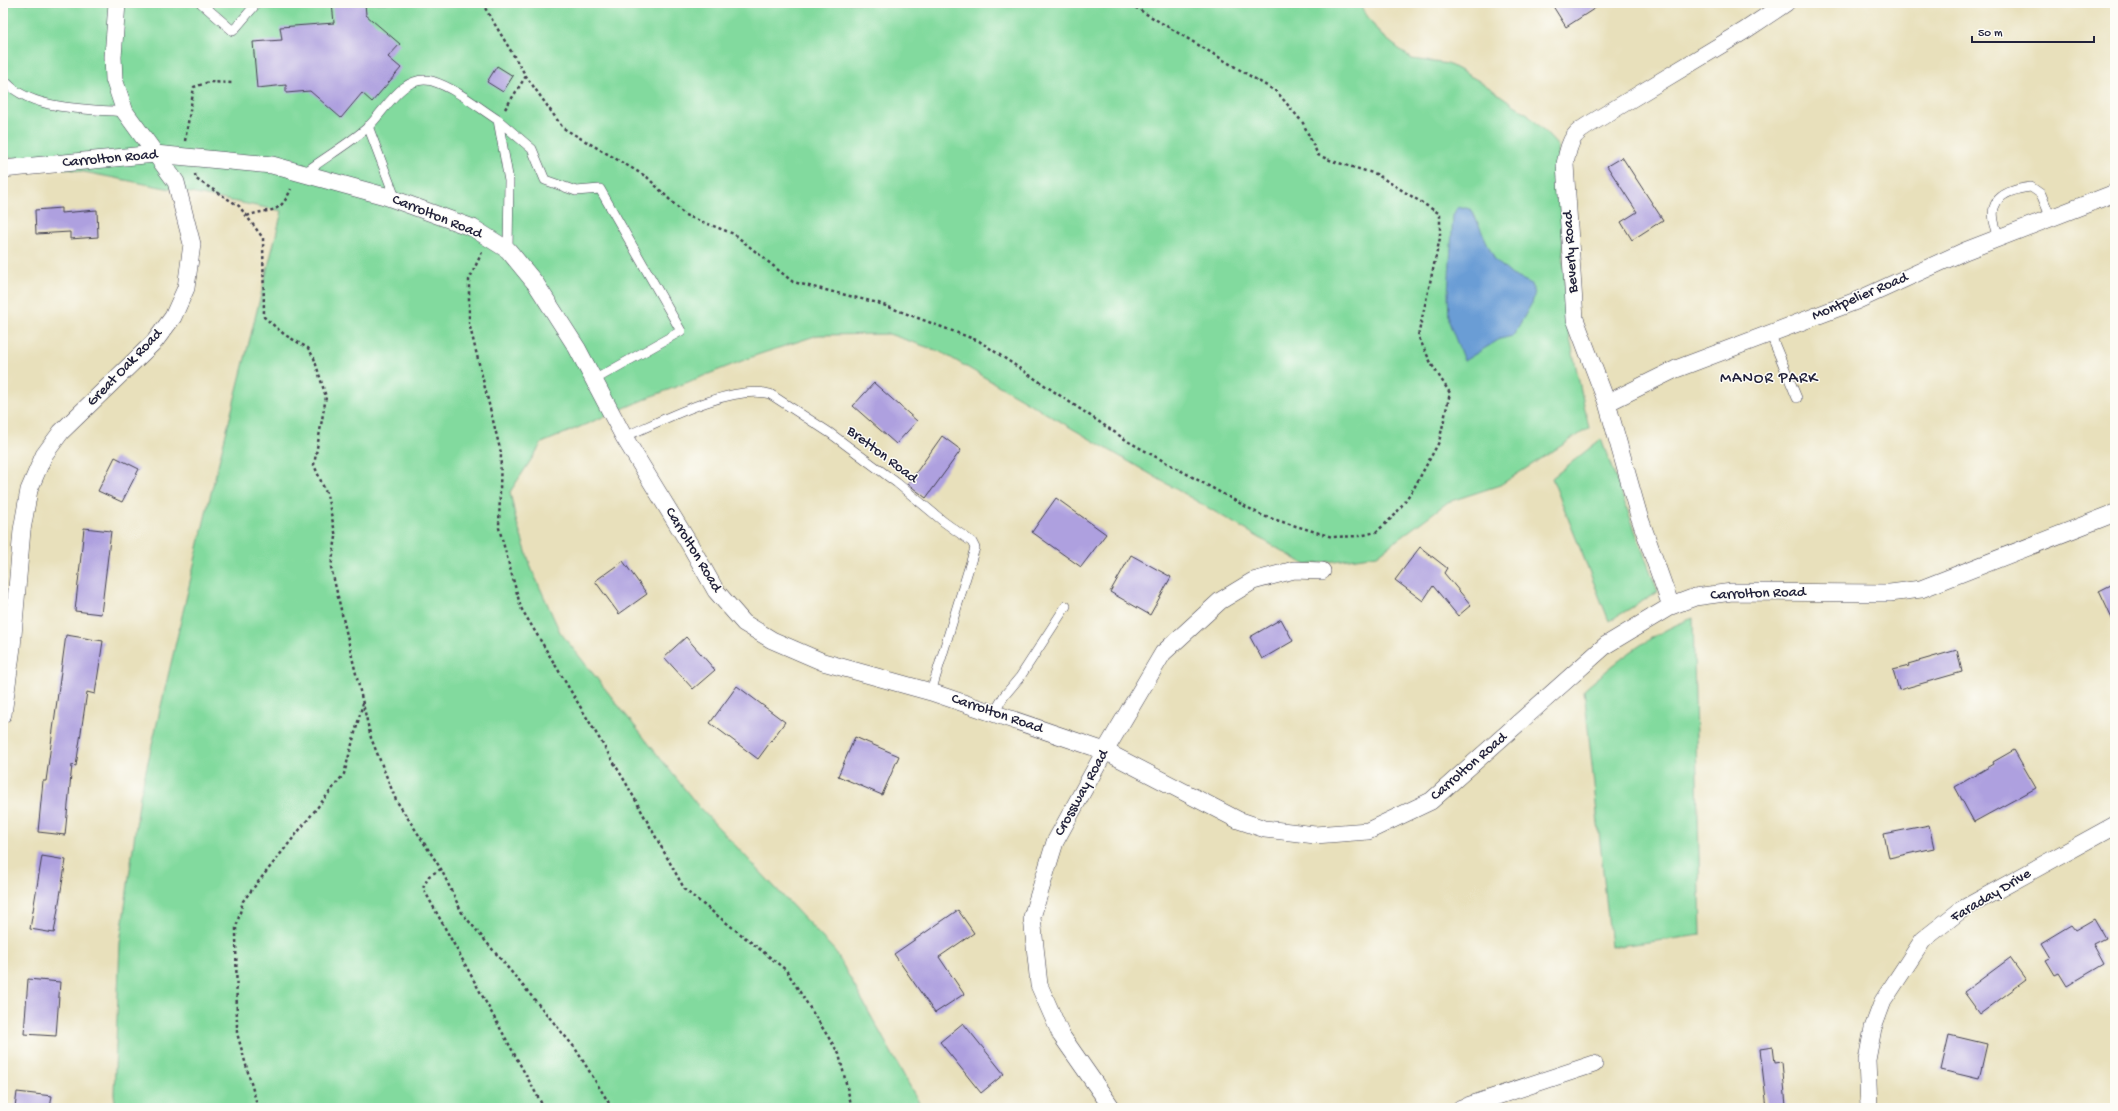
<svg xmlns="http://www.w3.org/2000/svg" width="2118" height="1111" font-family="'Gochi Hand',sans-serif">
  <rect width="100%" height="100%" fill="#fdfcf7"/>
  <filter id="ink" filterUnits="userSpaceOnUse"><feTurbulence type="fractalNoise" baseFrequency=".025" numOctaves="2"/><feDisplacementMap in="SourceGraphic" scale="8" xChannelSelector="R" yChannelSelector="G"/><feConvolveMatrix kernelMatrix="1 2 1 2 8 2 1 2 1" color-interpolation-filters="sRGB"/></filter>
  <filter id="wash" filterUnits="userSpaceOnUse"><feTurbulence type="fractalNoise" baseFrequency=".012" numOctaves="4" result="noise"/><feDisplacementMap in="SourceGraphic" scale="16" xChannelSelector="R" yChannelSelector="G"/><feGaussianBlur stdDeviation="0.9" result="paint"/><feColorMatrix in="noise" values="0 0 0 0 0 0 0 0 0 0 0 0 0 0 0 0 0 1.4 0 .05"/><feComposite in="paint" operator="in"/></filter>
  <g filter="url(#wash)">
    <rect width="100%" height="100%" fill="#e8e0bb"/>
    <path fill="#82da9e" stroke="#527e6c" d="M3,3H1358L1380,34L1412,59L1448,64L1481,82L1529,115L1558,146L1567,325L1589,428L1500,485L1448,502L1377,555L1306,565L941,352L889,334L818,335L757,355L650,397L542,443L510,492L516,520L532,570L560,632L699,807L835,951L922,1108H116L114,1094L120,943L140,796L207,509L282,211L3,156Z
      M1601,439L1658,592L1609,621L1552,478Z
      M1693,618L1701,935L1611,947L1584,690C1617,661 1651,633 1693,618Z"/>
    <path fill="#6a9dd5" stroke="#466088" d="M1463,207L1472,210L1495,260L1512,275L1530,283L1535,293L1532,303L1513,336L1500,339L1464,361L1449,322L1448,293L1453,215L1457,208Z"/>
    <g id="blocks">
      <path fill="#aea0df" d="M332,3H365L366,15L400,44L388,57L401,68L372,102L362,93L341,118L310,91L286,93V85L257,88L253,42L282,40L280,27L334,23Z
        M1551,3H1603L1566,27Z
        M497,66L513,76L503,92L487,82Z
        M1622,157L1663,220L1632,240L1621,222L1637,212L1607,166Z
        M61,208V213L97,210L98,237L70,239V232L36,234L35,210Z
        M874,383L917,421L896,444L853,406Z
        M942,436L961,450L926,498L908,484Z
        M115,457L139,469L122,502L98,491Z
        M1056,498L1106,534L1081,567L1032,532Z
        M84,528L111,531L101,614L75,611Z
        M1420,547L1447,568L1444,573L1471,605L1458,616L1433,586L1423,601L1395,580Z
        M1131,555L1171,577L1150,615L1110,592Z
        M623,561L647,594L619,614L595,581Z
        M2115,583V625L2099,591Z
        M1281,619L1293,641L1262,659L1250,637Z
        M66,635L103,641L95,694L87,692L76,766L72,765L65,835L38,832L43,781H46Z
        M686,637L715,670L693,689L664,657Z
        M1957,650L1962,672L1899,690L1893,670L1909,666L1908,664Z
        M737,686L785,722L758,759L710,723Z
        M855,737L899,756L882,795L838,776Z
        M2014,750L2036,788L1974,822L1955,787L1994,764L1993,762Z
        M1929,825L1934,848L1889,858L1884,834Z
        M42,856L66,860L54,933L30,929Z
        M958,910L974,933L939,957L964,994L935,1013L894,954Z
        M2094,919L2105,938L2093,944L2104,964L2067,986L2059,973L2055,975L2046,960L2050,958L2041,943L2071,925L2075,930Z
        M2010,958L2026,980L1980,1014L1964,992Z
        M28,979L60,982L56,1036L24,1034Z
        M963,1023L1004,1074L981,1093L940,1042Z
        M1949,1035L1987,1044L1979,1079L1941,1070Z
        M1773,1047L1775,1063L1782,1062L1786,1106L1767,1108L1760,1049Z
        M17,1092L52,1096L50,1108H15Z"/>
    </g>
  </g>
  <g filter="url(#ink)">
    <use href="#blocks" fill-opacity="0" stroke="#403e4e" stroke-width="1"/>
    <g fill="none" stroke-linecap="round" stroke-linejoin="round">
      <g stroke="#403e4e" stroke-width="10">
        <path id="service" d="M201,3L233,31L257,3
          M3,78C26,111 90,109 125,112
          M498,120L532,149L545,180L576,191L600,189L681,331L594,380
          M368,126L396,200
          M303,174C324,158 349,144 368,127C385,111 403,73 432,81C455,88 478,107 498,120L509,181L508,250
          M2000,238C1984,205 1997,191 2031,187L2041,194L2051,218
          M1770,333L1797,398
          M624,437C661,421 731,384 770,394L830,433L897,483L944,522L972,542L975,548L931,692
          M994,713L1004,696L1020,677L1066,606"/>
      </g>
      <g stroke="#403e4e" stroke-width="18">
        <path id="minor" d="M3,169L155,154L272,165L385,196L473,228L508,250L536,284L577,348L624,437L690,545L716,591L744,623L772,640L823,662L931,692L1105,751L1238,820L1265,829L1315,835L1368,831L1431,801L1606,645L1671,606L1695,597L1732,592L1890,593L1921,589L2115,513
          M1607,403L1676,369L1856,301L1965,251L2115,193
          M1671,606L1639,516L1607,403L1575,319L1565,164C1571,131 1576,133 1603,116L1744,31L1786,3
          M3,714L12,647L22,530L29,490L44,455L61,432L155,341L173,317L186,288L192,244L176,182L125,112L114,79L113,57L117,3
          M1112,1108L1061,1035L1039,985L1032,917L1055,842L1105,751L1163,653L1220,601L1253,581L1294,570L1322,571
          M1461,1108L1594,1064
          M1869,1108L1867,1060L1873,1028L1883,1001L1923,940L1961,910L2115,825"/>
      </g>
      <path stroke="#403e4e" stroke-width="2.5" stroke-dasharray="3 3" stroke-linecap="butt" d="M482,3L526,76L563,128L647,177L685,215L734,234L793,282L878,303L979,341L1129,442L1263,516L1332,537L1360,536L1376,532L1395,515L1414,488L1439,442L1450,393L1432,365L1418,336L1440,238V214L1376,174L1332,161L1318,155L1303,123L1277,92L1128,3
        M484,4L493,3
        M505,109L526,76
        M185,141L194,87L209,82L232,83
        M195,174L196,179L239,206L263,238L264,317L285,335L308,348L314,358L326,397L314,465L327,495L336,537L331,567L371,738L396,800L441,869L462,913L575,1048L612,1108
        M247,216C270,207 279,217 291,189
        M482,252L469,280V323L501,453L499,528L521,608L626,783L685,890L786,970L839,1054L852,1108
        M441,869L429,876L423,888L544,1108
        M258,1108L237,1033L236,928L243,901L344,774L363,703"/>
      <use href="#service" stroke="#fff" stroke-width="9"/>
      <use href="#minor" stroke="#fff" stroke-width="17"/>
    </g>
  </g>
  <g text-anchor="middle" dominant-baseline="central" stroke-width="3" stroke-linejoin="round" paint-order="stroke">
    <g font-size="15" fill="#22223b" stroke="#fdfcf7">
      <text transform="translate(110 159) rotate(-5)">Carrolton Road</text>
      <text transform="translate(437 217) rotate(22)">Carrolton Road</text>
      <text transform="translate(1571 252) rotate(-94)">Beverly Road</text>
      <text transform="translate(1860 297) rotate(-23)">Montpelier Road</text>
      <text transform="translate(125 368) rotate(-46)">Great Oak Road</text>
      <text transform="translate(882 455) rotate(37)">Bretton Road</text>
      <text transform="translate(693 550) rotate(59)">Carrolton Road</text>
      <text transform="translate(1758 594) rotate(-2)">Carrolton Road</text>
      <text transform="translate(997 714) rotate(19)">Carrolton Road</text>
      <text transform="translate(1469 767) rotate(-41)">Carrolton Road</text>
      <text transform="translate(1082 793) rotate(-61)">Crossway Road</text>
      <text transform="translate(1991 896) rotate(-31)">Faraday Drive</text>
    </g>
    <g font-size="16" letter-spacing="1" fill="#22223b" stroke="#fdfcf7">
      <text x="1769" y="379">MANOR PARK</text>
    </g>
  </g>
  <rect width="2118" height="1111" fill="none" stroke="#fdfcf7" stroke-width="16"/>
  <path d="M1972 36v6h122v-6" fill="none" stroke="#22223b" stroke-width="2"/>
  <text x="1978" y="36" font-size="12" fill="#22223b" stroke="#fdfcf7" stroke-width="3" paint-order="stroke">50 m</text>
</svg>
